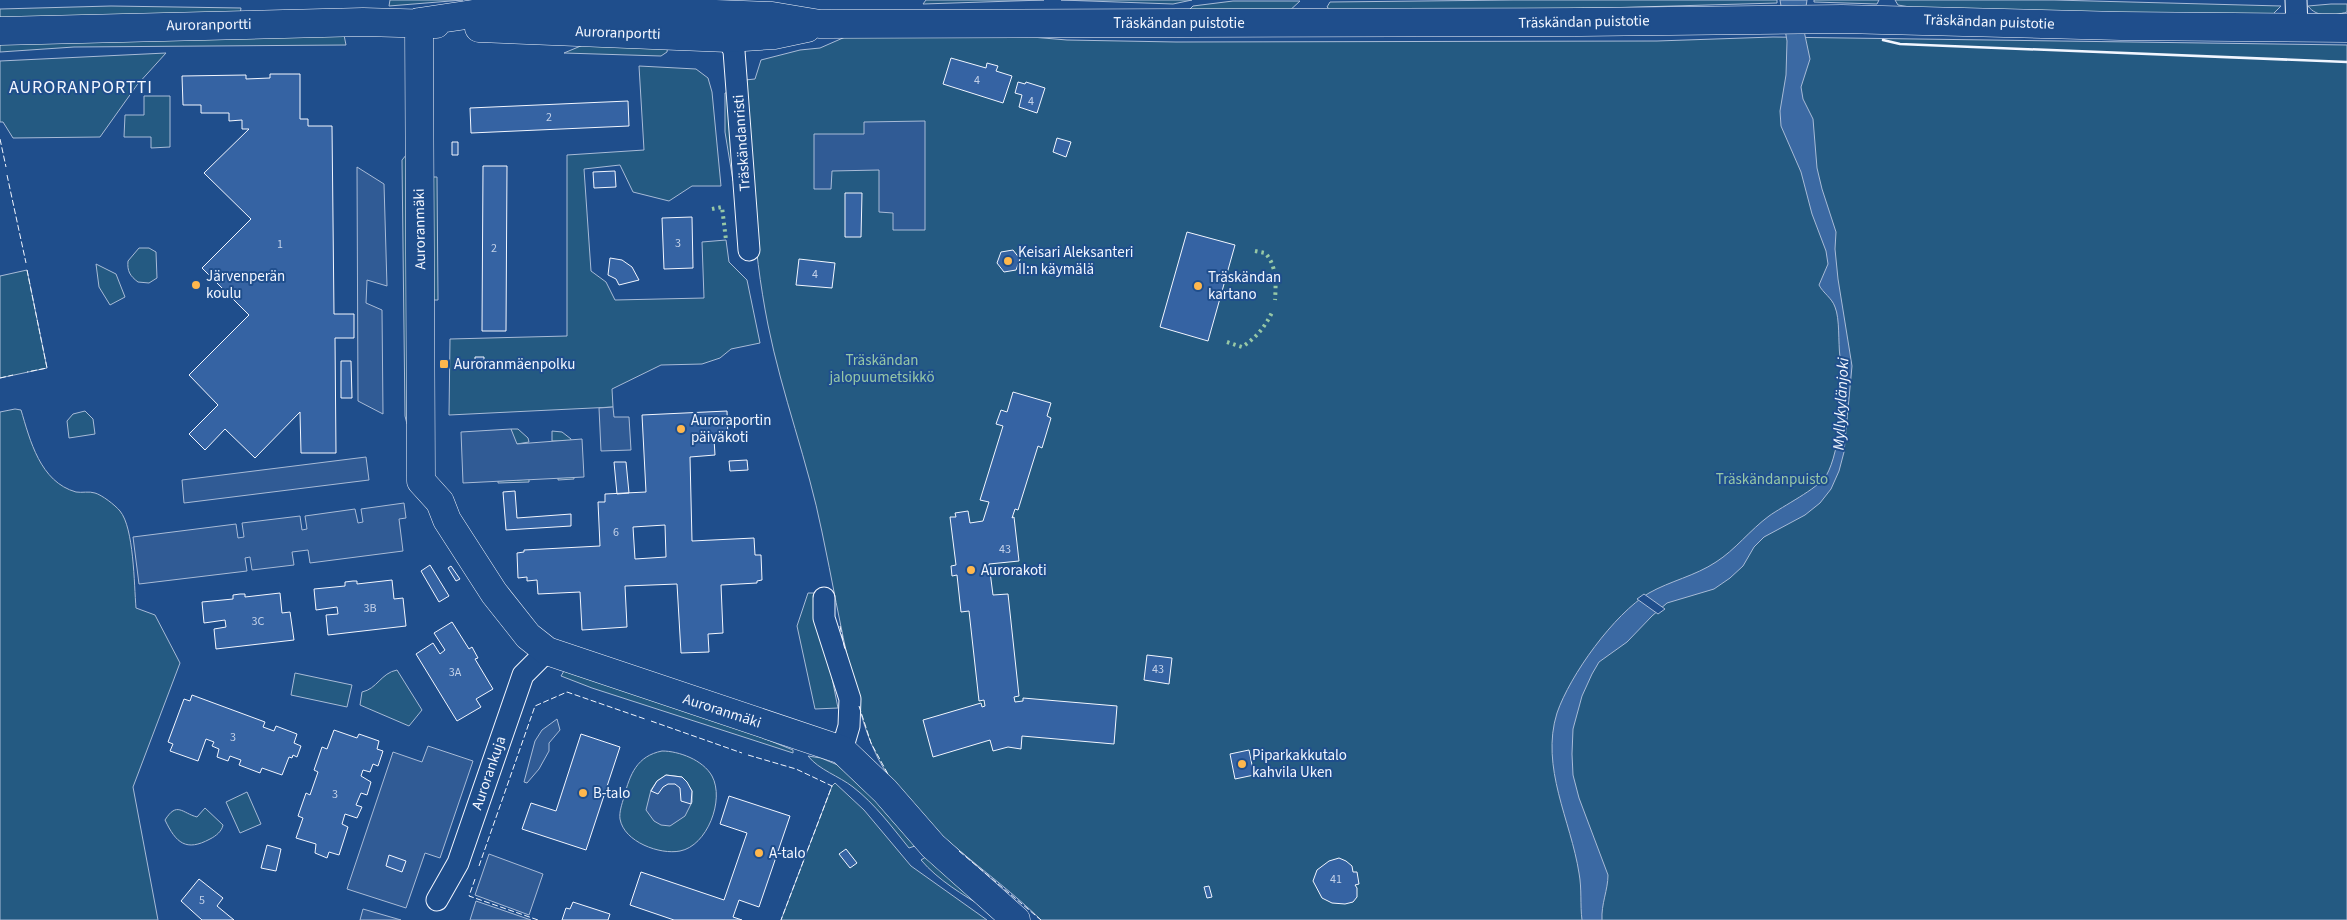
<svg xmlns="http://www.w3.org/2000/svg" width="2347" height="920" font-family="'Source Sans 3',sans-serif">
  <rect width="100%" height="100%" fill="#1f4e8c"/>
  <path fill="#245a82" stroke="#a8bbd7" d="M390,0H463L389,6Z
    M926,0H1044L923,4Z
    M1061,0H1192L1173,4Z
    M1514,0H1777V3L1603,8L1333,12L1327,7L1330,2Z
    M1814,0H1879L1877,4L1814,2Z
    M1895,0H2054L2281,6L2273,14L2264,18L1916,8L1898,5Z
    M1233,1H1300L1287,13L1189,10L1193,6Z
    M2331,4H2347V12C2333,16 2317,18 2308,6Z
    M111,6L241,8L240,15L0,21V9Z
    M972,32L1067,40L1176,42L1657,41L1773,37L2347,45V920H1041C989,869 924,833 884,769C867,741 858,706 851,673C840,626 832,579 822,532C808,462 782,395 768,325C752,245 749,161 745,80L755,79L761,60L800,50L820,48L852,34Z
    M344,35L346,45L74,47L0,52V42Z
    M595,40L668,44L667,52L661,56L564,53Z
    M166,53L137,85L100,137L13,138L3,122H0V61Z
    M639,66L696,69L708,78L712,92L721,186H692L669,201L633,192L620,165L584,169L591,271L606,282L615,300L704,298L702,242L726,240L729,262L747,280L760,343L731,349L720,358L702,364L661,365L612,389L613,407L449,415L450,339L567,336V155L644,150Z
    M730,92L735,182L733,181L725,132V93Z
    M144,96H170V147L151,148V137H124L125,115H144Z
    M407,154V424L405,416L402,160Z
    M434,177H437L438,300H432L430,179Z
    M139,248H149L156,252L157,278L149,283L138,282C130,276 127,271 128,261Z
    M96,264L116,274L125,297L110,305L99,287Z
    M27,270L47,368L0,378V276Z
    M15,409L21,410C30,440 40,482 76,492C82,493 89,491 95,493C102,495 115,505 120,511C134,528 134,584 136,608L155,615L180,663L133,787L158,920H0V412Z
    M85,411L93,419L95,434L69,438L67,421L73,414Z
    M511,429H518L528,438L529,442L517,444V480L529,479V482L498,483V481L513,480Z
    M552,431L562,432L571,439L574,479L558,480V478L568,477L566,441H552Z
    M808,593H815L838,708L815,709L797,626Z
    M397,670L422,710L409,726L360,705L362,692C377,689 381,673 397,670Z
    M564,671L738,728L793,750V753L592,688L561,676Z
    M295,673L352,685L347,707L291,695Z
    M662,751C679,751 703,760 712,776C725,800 707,846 680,851C660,855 624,842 620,819C619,812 622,804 624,797C630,774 637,756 662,751Z
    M808,756L821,758L852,771L914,840L915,846L909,848C892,827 875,804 853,787C839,776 819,770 808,756Z
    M835,783L864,810L911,866L987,920H781L832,786Z
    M247,792L261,824L240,833L226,802Z
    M205,808L223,825C222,831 216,836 210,839C186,852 176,843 165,820C177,801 182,813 197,817Z
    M929,855L985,908C963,895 938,880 921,860Z"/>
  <path fill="#305b95" stroke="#a8bbd7" d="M925,121V230H893V213L879,212V170L832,171L831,189H814V134H864V122Z
    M357,167L384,184L387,286L367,280L366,303L382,310L383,414L358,401Z
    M613,407L614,417H629L631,450L601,451L599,408Z
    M511,429L517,444L582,439L584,477L463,483L461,432Z
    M366,457L369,480L184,503L182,480Z
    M404,503L406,518L399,519L403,551L310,563L308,550L292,552L294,565L252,570L250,557L245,558L247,571L139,584L133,537L236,524L238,538L244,537L242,523L300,516L302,530L307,529L305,516L355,509L358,523L363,522L361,509Z
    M557,719L560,730L549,743V751L539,769L527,783L524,782L535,741L542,730Z
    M428,746L473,761L440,858L425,853L406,908L347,889L393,752L422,762Z
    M666,775L682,777L692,791V802L685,816L670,826L661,825L654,821L646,810L651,790L657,781Z
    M489,854L543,874L529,915L475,895Z
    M476,901L531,920H470Z
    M363,909L401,920H360Z"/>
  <path fill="#3b69a3" stroke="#a8bbd7" d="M1780,0H1807L1803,26L1810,59L1801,87L1803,99L1813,119L1817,168L1822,189L1836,232L1835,249L1838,279L1852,366L1844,452L1839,471L1831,489L1820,503L1805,515L1764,537L1754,547L1743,566L1730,578L1714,589L1667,603L1652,616L1627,642L1599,662L1592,674L1582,696L1573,729L1572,754L1573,775L1579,798L1608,875C1608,890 1601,904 1602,920H1582C1580,905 1582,889 1579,873C1571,821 1540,767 1557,713C1570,675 1614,614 1649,593C1670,581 1695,576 1716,562C1735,550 1750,530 1769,516C1783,506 1817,489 1826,476C1841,451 1845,385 1840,357C1838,342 1840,319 1835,307C1832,298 1823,293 1819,285L1828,264L1826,251L1812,214L1801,172L1781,126L1780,111L1786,75L1787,41Z"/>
  <path fill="#1f4e8c" stroke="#a8bbd7" d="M1644,594L1665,609L1658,614L1637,599Z"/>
  <path fill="#3563a3" stroke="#f2f6ff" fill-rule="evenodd" d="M951,58L986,68L987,63L998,66L996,71L1012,76L1003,103L943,84Z
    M270,74H300V119H308V126H332L334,314H354V338H335L336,453H301L300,412L255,458L225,429L205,450L189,434L218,405L189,375L249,315L202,268L251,219L204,173L249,129H242V120L229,121V113H201V105H183L182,76L246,75V79L270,78Z
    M1018,82L1025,84L1026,82L1045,88L1037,113L1019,107L1022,95L1015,93Z
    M628,101L629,126L471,133L470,108Z
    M1057,138L1071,142L1066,157L1053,152Z
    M452,142H458V155H452Z
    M483,166H507L506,331H482Z
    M615,171L616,187L594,188L593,172Z
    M845,193H862L861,237H845Z
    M692,217L693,268L664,269L662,218Z
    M1187,232L1235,245L1208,341L1160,327Z
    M1013,250L1020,259L1016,270L1004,272L997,263L1001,252Z
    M610,258L622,260L632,267L639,280L619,285L616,279L608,275Z
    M799,259L835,263L832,288L796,285Z
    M475,357H484V363L475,364Z
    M341,361H351L352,398H341Z
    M1013,392L1051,403L1047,416L1051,418L1042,448L1038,446L1018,510L1015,509L1012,518L1014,517L1019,561L989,564L993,595L1008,594L1019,696L1014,697L1015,702L1023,701V698L1117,706L1114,744L1022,736L1021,749L1008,747L993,751L990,740L933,757L923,720L981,703L982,707L985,706L984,700L979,701L969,611L961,612L957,575L952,576L951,566L956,565L950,517H956L955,513L968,511L970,523L983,521L989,502L980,500L1003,426L996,424L1001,410L1007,412Z
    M727,411L728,439H714L715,455L690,457L692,541L754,538L755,555H761L762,580L757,581V583L721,585L723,633L708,634L709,652L681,653L677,584L625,586L627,627L582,630L580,592L538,594L537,580L527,581V577L518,578L517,553L524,552V550L600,546L598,502H605V494L646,492L642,415ZM665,525L666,557L635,559L633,527Z
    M747,460L748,470L730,471L729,461Z
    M614,462H626L629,493L617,494Z
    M515,491L517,518L571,514V526L506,530L503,492Z
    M430,565L449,596L439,602L421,571Z
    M451,566L460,579L456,581L448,568Z
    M392,580L394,599L403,598L406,626L328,635L326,615L338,614L337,607L316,610L314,589L345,586V582L353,581H357V584Z
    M280,593L282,613L290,612L294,640L216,649L214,629L226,627L225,620L204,623L202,602L233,599V595L240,594H245V597Z
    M452,622L469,649L472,647L478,658L475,659L493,689L476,699L481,707L457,721L416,654L433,643L440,654L445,650L434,633Z
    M1147,655L1172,658L1169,684L1144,680Z
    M192,695L265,722L263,727L274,731L276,726L297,734L294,743L301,746L297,757L293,755L292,758L289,757L282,775L262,768L260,773L239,765L241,760L230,756L228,761L217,757L219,749L212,746L214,742L206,739L198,761L170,751L173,744L168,742L184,699L190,701Z
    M334,730L357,738L359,734L379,741L377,749L383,751L378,766L373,764L370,772L363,770L361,776L371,782L367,795L361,793L356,805L362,807L357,818L345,814L342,824L348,827L339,855L329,852L327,858L315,853L316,844L296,838L303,818L298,816L306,793L310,795L318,772L314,770L322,747L327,749Z
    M581,734L620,747L586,850L522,829L531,803L556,811Z
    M1249,750L1254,775L1235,779L1230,754Z
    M666,775L682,777L687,782L692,791L691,804L681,801L680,788L675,784H668L663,787L658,794L651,791L657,781Z
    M729,796L790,816L759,907L739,900L733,917L742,920H674L630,905L641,872L724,900L747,833L720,824Z
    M267,845L281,849L276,871L261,868Z
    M846,849L857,863L850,868L839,854Z
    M389,855L406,861L402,872L386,866Z
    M1339,858L1346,861L1352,866L1353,872H1357L1359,884L1355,885L1357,888V897L1353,902L1345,904L1332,903L1322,898L1313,881L1317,870L1329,861Z
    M199,879L223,898L217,906L234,920H202L181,901Z
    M1209,886L1212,897L1207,898L1204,887Z
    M573,902L610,914L608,920H562L566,908L570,909Z"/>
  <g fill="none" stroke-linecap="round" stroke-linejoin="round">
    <g stroke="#f2f6ff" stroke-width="23">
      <path id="minor" d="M2296,0L2297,28
        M720,27L728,38L734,51L749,250
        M824,598V618L850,699L849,726L842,750
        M437,900L458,863L523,675L547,651"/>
    </g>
    <g stroke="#f2f6ff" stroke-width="29">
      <path id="major" d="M419,22L480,13L548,8L772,16L820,24L1581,22L1842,19L2121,26L2347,28
        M419,22L421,481L440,502L447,520L494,593L528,636L547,651L842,750L885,791L933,846L1016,920
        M479,28L728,38L774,35L807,28
        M0,31L363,22L436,24"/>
    </g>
    <use href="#minor" stroke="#1f4e8c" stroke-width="21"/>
    <use href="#major" stroke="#1f4e8c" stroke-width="28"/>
    <path stroke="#97c8a6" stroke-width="4" stroke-dasharray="2.5 4" stroke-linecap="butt" d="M712,209L722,207L726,240
      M1255,251L1265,253C1277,265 1276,285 1275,300
      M1227,342L1242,347C1256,338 1266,326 1273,310"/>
    <path stroke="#f2f6ff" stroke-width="1" stroke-dasharray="6 2.5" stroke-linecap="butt" d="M0,139L6,167
      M7,175L26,263
      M27,270L47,368L27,372
      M0,378L13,375
      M840,626L845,650
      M859,706L871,743L889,776
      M651,721L742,753
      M748,755L796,769L832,786L781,920
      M959,851L1041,920
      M479,866L535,706L567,692L645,719
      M475,879L469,896L538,920"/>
    <path stroke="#f2f6ff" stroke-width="2.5" d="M1883,40L1900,44L2347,62"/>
  </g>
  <g fill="#ffb74d" stroke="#1f4e8c" stroke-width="2">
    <circle cx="1008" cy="261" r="5"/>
    <circle cx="196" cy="285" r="5"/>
    <circle cx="1198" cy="286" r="5"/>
    <rect x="439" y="359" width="10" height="10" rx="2.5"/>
    <circle cx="681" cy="429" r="5"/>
    <circle cx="971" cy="570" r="5"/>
    <circle cx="1242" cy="764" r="5"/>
    <circle cx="583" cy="793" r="5"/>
    <circle cx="759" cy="853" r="5"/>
  </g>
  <g text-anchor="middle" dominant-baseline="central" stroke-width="4" stroke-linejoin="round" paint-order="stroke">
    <g font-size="12" fill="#c3d1e8">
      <text x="977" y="80">4</text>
      <text x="1031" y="101">4</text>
      <text x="549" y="117">2</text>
      <text x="678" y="243">3</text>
      <text x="280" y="244">1</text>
      <text x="494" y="248">2</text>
      <text x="815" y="274">4</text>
      <text x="616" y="532">6</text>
      <text x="1005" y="549">43</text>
      <text x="370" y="608">3B</text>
      <text x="258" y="621">3C</text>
      <text x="1158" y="669">43</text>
      <text x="455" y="672">3A</text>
      <text x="233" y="737">3</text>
      <text x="335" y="794">3</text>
      <text x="1336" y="879">41</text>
      <text x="202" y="900">5</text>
    </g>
    <g font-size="15" fill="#f2f6ff" stroke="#1f4e8c">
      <text transform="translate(1584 22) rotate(-1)">Träskändan puistotie</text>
      <text transform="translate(1989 22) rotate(2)">Träskändan puistotie</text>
      <text x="1179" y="23">Träskändan puistotie</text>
      <text transform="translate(209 25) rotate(-1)">Auroranportti</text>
      <text transform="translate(618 33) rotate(2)">Auroranportti</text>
      <text transform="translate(742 143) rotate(-94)">Träskändanristi</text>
      <text transform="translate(420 229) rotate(-91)">Auroranmäki</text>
      <text transform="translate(722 711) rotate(18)">Auroranmäki</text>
      <text transform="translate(489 773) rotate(-71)">Aurorankuja</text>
    </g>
    <g font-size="15" fill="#f2f6ff" stroke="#1f4e8c" text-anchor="start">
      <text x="1018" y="252">Keisari Aleksanteri<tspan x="1018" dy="17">II:n käymälä</tspan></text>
      <text x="206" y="276">Järvenperän<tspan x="206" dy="17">koulu</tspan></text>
      <text x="1208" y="277">Träskändan<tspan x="1208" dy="17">kartano</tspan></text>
      <text x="454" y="364">Auroranmäenpolku</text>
      <text x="691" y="420">Auroraportin<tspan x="691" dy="17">päiväkoti</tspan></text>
      <text x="981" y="570">Aurorakoti</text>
      <text x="1252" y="755">Piparkakkutalo<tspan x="1252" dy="17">kahvila Uken</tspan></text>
      <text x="593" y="793">B-talo</text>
      <text x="769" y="853">A-talo</text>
    </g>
    <g font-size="15" fill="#97c8a6" stroke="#1f4e8c">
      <text x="882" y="360">Träskändan<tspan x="882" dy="17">jalopuumetsikkö</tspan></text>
      <text x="1772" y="479">Träskändanpuisto</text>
    </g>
    <g font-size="16" font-style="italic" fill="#f2f6ff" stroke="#1f4e8c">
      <text transform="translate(1841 404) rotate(-87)">Myllykylänjoki</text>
    </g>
    <g font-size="18" letter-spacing="1" fill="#f2f6ff" stroke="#1f4e8c">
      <text x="81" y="87">AURORANPORTTI</text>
    </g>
  </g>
</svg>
